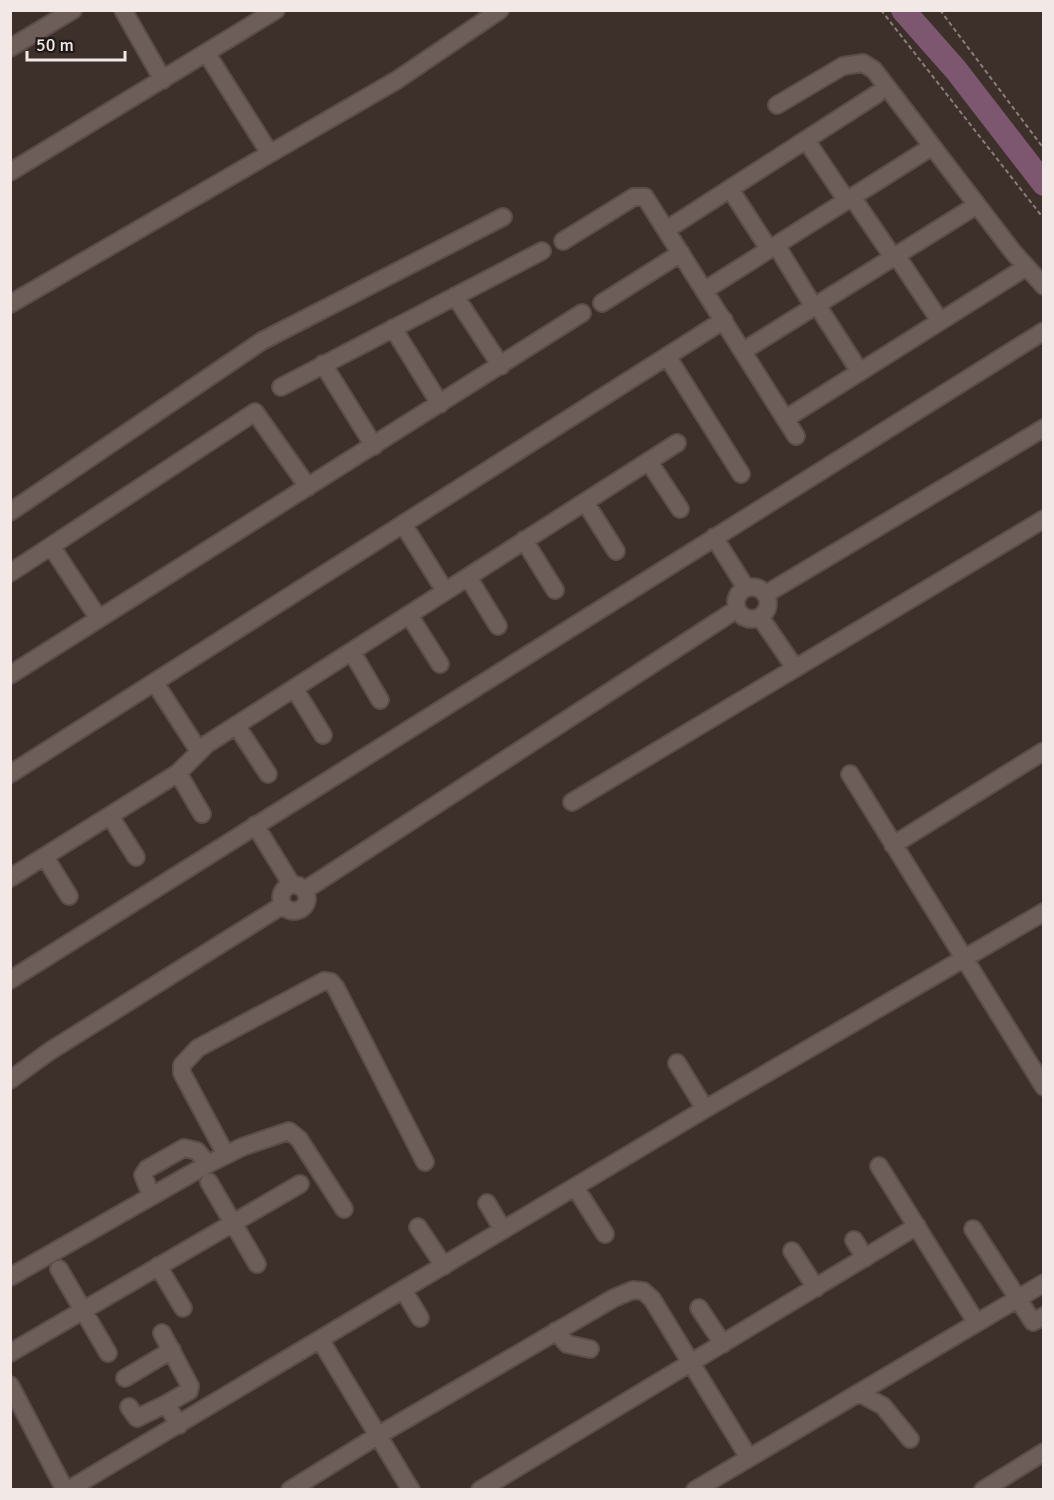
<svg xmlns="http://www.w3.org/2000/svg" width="1054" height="1500" font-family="Signika,sans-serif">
  <rect width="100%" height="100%" fill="#3d2f2a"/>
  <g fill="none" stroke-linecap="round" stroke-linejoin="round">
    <path stroke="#7d576f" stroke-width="24" d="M903,10L956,70L1044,184"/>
    <g stroke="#5a4d4a" stroke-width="20">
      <path id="minor" d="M123,10L163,80
        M10,48L73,10
        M207,54L269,152
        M777,105L843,66L863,63L874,70L1013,252L1044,286
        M806,140L847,201
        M10,172L276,10
        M730,189L769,249
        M852,197L893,257
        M666,230L877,94
        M563,241L634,197H645L796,436
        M776,245L814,307
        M896,255L940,321
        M705,290L925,151
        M455,296L501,366
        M602,303L681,253
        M10,304L397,80L500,10
        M817,305L860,372
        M393,328L440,404
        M743,351L969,210
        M667,356L741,474
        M323,364L374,446
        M281,387L542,251
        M785,419L1020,271
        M649,462L680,509
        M585,502L616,551
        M10,512L262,341L503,217
        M403,524L445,591
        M714,537L746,588
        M524,540L555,590
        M51,546L99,619
        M10,573L255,412L308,487
        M468,577L498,626
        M736 603a16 16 0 1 1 32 0a16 16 0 1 1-32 0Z
        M766,594L1044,428
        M409,615L440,664
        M760,617L795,668
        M352,652L380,700
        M10,675L582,313
        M155,683L199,751
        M294,688L323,735
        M236,725L268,774
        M178,773L202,814
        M10,774L724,320
        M850,774L1044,1087
        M572,802L1044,519
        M110,816L136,857
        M255,825L292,885
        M893,845L1044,751
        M45,857L69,896
        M10,878L178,773L207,744L677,443
        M281 898a13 13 0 1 1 26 0a13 13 0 1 1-26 0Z
        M305,890L737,609
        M10,980L1044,331
        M677,1063L705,1109
        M10,1080L50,1051L283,905
        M226,1155L182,1073V1065L198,1048L324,981L331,982L336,988L425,1162
        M879,1166L976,1322
        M209,1182L257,1264
        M575,1187L605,1234
        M151,1195L143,1175L147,1169L184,1148L197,1151L208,1164
        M487,1203L503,1230
        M418,1227L444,1266
        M973,1229L1033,1322L1044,1316
        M854,1240L865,1258
        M792,1251L816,1288
        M158,1266L183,1308
        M59,1269L108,1353
        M10,1277L208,1164L242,1147L289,1131L299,1139L344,1209
        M404,1291L420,1318
        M699,1308L723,1344
        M556,1331L567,1344L590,1349
        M162,1333L190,1386L189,1391L166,1404
        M321,1341L411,1490
        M10,1353L300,1184
        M125,1378L172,1350
        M10,1385L65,1490
        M859,1393L883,1406L910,1439
        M129,1407L137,1418L166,1404L179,1425
        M68,1490L705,1109L1044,912
        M290,1490L377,1436L614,1298L633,1290L643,1291L652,1299L749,1458
        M480,1490L917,1226
        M695,1490L1044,1283
        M983,1490L1044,1452"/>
    </g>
    <path stroke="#8b7e7a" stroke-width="2" stroke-dasharray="4.5 3" stroke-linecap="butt" d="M881,10L1044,219
      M940,10L1044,149"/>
    <use href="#minor" stroke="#6e5e59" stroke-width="16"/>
  </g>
  <rect width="1054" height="1500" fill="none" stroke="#f2e8e5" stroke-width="24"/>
  <path d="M27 51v9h98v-9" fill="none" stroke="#f2e8e5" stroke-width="3"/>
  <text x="36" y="51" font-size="18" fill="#f2e8e5" stroke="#1f1917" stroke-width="4.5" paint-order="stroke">50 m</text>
</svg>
